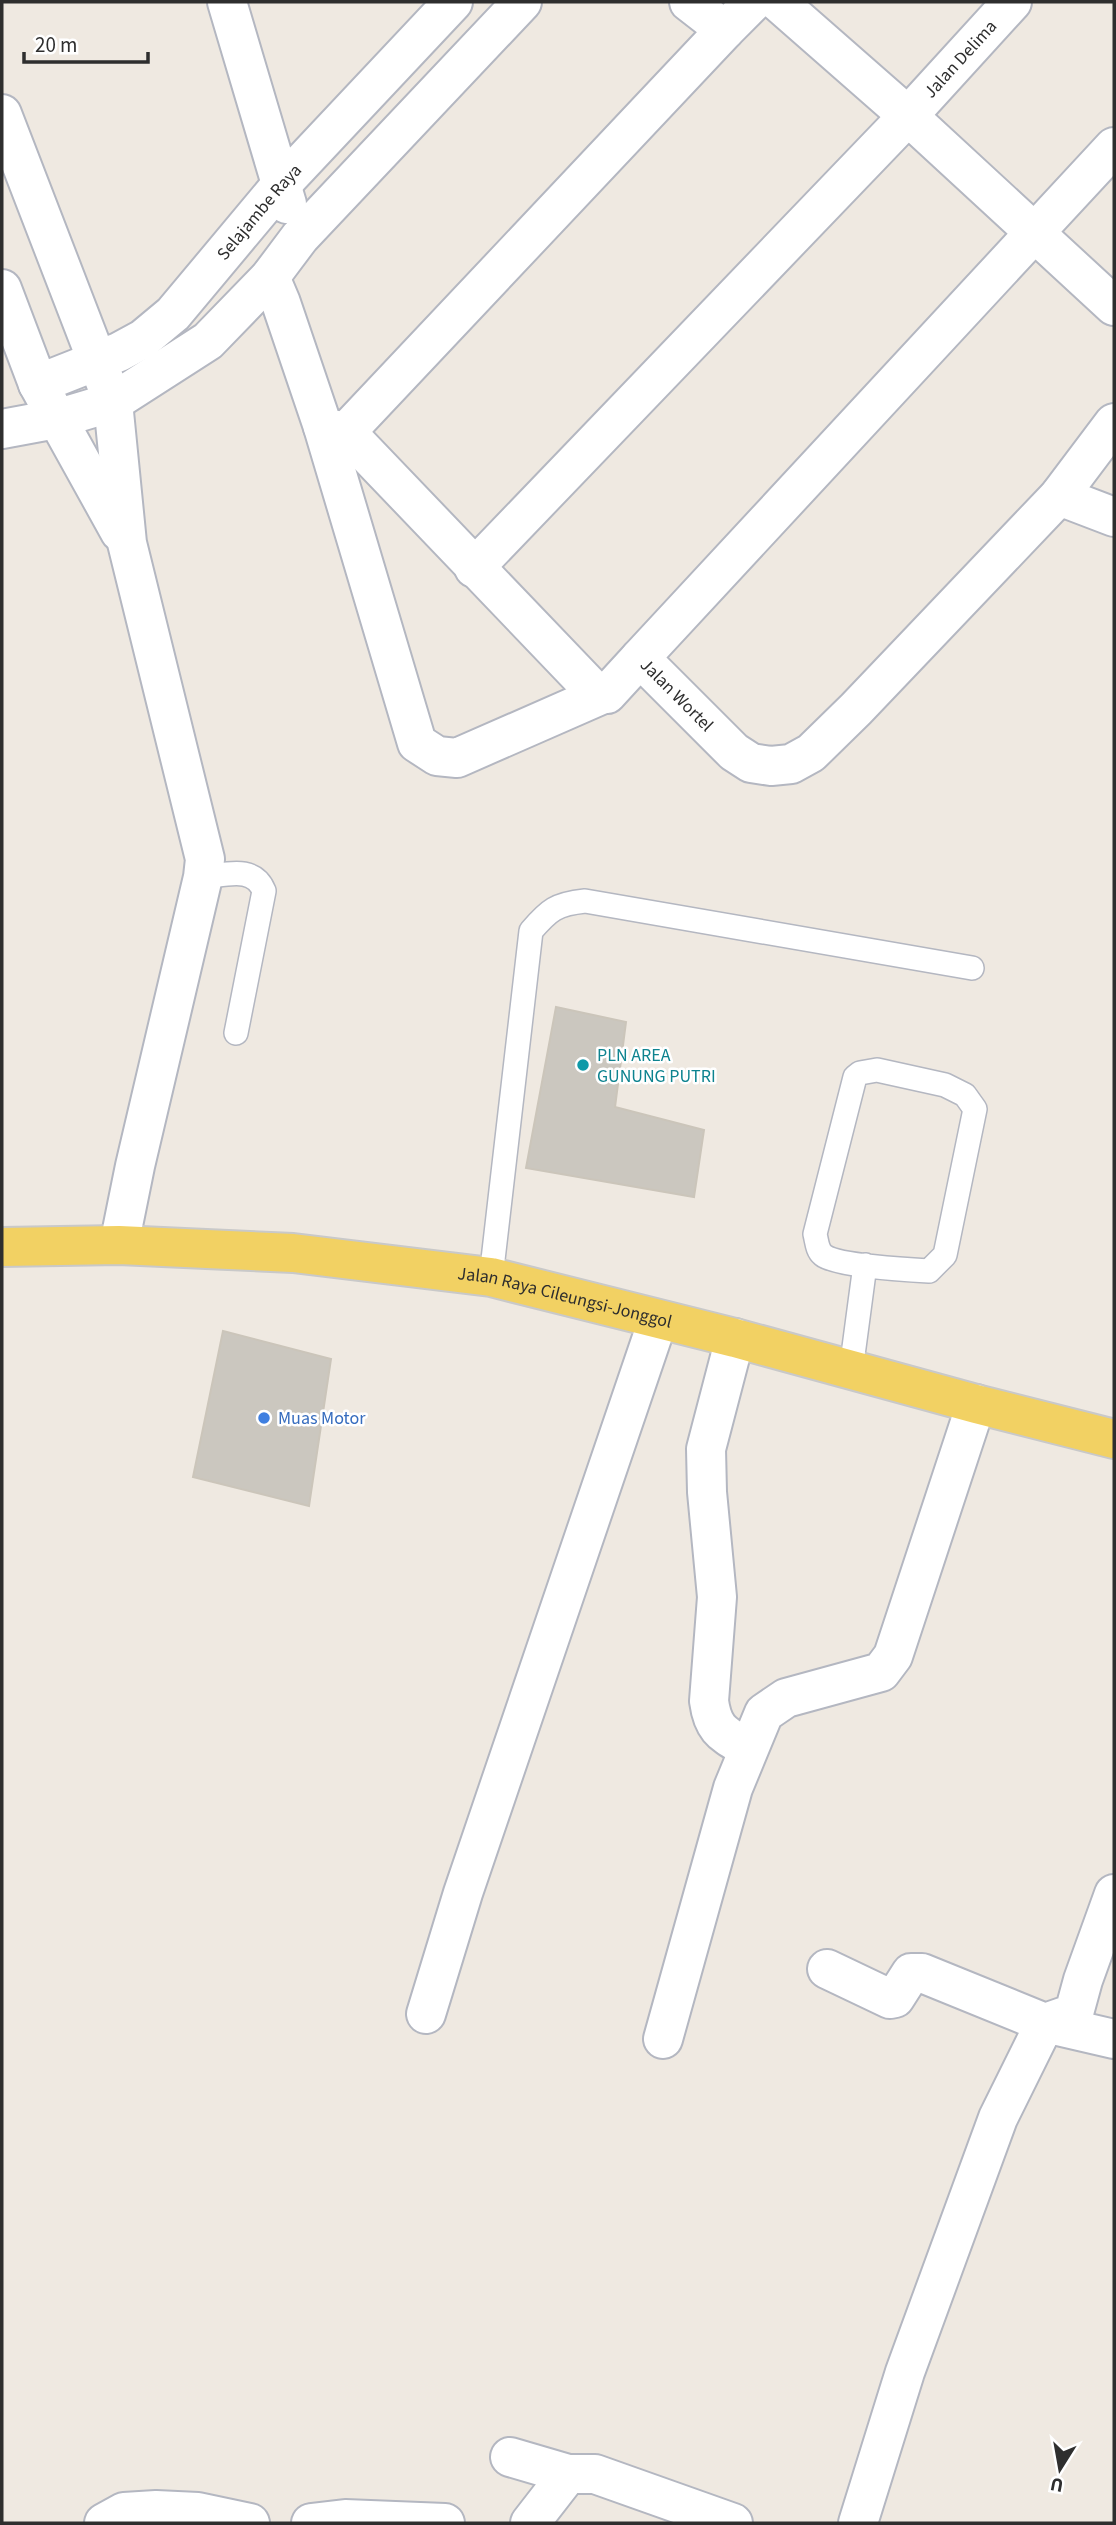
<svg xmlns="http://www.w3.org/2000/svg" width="1116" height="2525" font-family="'Source Sans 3',sans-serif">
  <rect width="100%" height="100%" fill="#efe9e1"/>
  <path fill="#cbc7bf" stroke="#cbc5ba" stroke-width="2" d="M556,1007L626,1022L615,1107L704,1130L694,1197L526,1168Z
    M223,1331L331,1359L309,1506L193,1477Z"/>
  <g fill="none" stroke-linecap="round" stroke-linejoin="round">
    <g stroke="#b4b7c1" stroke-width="26">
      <path id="service" d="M203,877C226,875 254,865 264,891L236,1033
        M877,1070L945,1085L965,1095L975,1109L945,1255L929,1271C910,1270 836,1266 823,1255C817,1250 817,1242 815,1234L855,1077L860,1073Z
        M491,1277L531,931C549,910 556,904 585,901L972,968
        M851,1370L865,1265"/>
    </g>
    <g stroke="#b4b7c1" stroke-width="42">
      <g id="minor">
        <path d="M227,2L287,204"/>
        <path d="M689,2L725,30L753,2"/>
        <path d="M778,2L908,116L1114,306"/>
        <path d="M2,114L113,402L127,543L205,859L203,877L135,1166L119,1245"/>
        <path id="s1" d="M270,277L281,303L323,427L346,432L595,692L607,694L640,658L734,752L751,763L771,766L791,764L811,753L856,709L1059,496L1114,423"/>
        <path d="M2,289L38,384L120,532"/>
        <path id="s2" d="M38,384L119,352L143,339L173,314L280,186L453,2"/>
        <path d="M323,427L417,743L437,756L457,758L603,694"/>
        <path d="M2,429L56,419L113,402L208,341L270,277L300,237L522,2"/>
        <path d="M346,432L725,30"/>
        <path d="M1059,496L1114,517"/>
        <path id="s3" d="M474,568L908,116L1012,2"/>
        <path d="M640,658L1114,147"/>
        <path d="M735,1338L706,1449L707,1492L717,1597L709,1701C713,1731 724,1734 748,1749"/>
        <path d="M827,1969L890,1999L895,1998L911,1973H922L1045,2023L1074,2013L1083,1980L1114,1894"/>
        <path d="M426,2014L463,1893L658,1320"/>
        <path d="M663,2039L733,1788L764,1713L786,1698L881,1672L893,1656L976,1404"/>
        <path d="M510,2457L568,2474H595L733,2523"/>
        <path d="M104,2523L124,2512L156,2510L198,2512L250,2523"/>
        <path d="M311,2523L345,2519L445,2523"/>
        <path d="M530,2523L568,2474"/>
        <path d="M858,2523L905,2372L998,2118L1045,2023L1114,2039"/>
      </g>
    </g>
    <g stroke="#c9c9c9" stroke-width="42">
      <g id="primary">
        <path id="s4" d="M2,1247L119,1245L293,1253L491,1277L735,1338L976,1404L1114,1439"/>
      </g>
    </g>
    <use href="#service" stroke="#fff" stroke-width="23"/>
    <use href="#minor" stroke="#fff" stroke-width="38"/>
    <use href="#primary" stroke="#f2d163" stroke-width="38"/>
  </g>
  <circle fill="#0f9aa8" stroke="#fff" stroke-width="2.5" cx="583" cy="1065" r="7"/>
  <circle fill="#3f7fe0" stroke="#fff" stroke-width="2.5" cx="264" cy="1418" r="7"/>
  <g text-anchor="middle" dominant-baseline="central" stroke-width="5" stroke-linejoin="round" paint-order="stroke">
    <g font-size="18" fill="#2e2e2e" stroke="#fff">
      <text stroke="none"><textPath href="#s3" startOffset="704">Jalan Delima</textPath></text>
      <text stroke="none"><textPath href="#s2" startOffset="287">Selajambe Raya</textPath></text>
      <text stroke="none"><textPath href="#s1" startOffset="656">Jalan Wortel</textPath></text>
      <text stroke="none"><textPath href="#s4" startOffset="567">Jalan Raya Cileungsi-Jonggol</textPath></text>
    </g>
    <g font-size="18" fill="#0d838f" stroke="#fff" text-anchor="start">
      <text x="597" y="1055">PLN AREA<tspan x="597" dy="21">GUNUNG PUTRI</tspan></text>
    </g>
    <g font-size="18" fill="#366cbe" stroke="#fff" text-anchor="start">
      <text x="278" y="1418">Muas Motor</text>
    </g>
  </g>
  <rect width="1116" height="2525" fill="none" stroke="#2e2e2e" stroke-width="7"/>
  <g transform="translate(1060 2469) rotate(191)" stroke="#ffffff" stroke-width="5" paint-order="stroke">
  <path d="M0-5L12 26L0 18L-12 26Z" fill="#2e2e2e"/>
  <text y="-10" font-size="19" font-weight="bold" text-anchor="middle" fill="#2e2e2e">U</text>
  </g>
  <path d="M24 52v10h124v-10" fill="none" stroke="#2e2e2e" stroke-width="3.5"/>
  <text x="35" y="52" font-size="21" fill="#2e2e2e" stroke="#ffffff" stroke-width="5" paint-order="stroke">20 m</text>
</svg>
